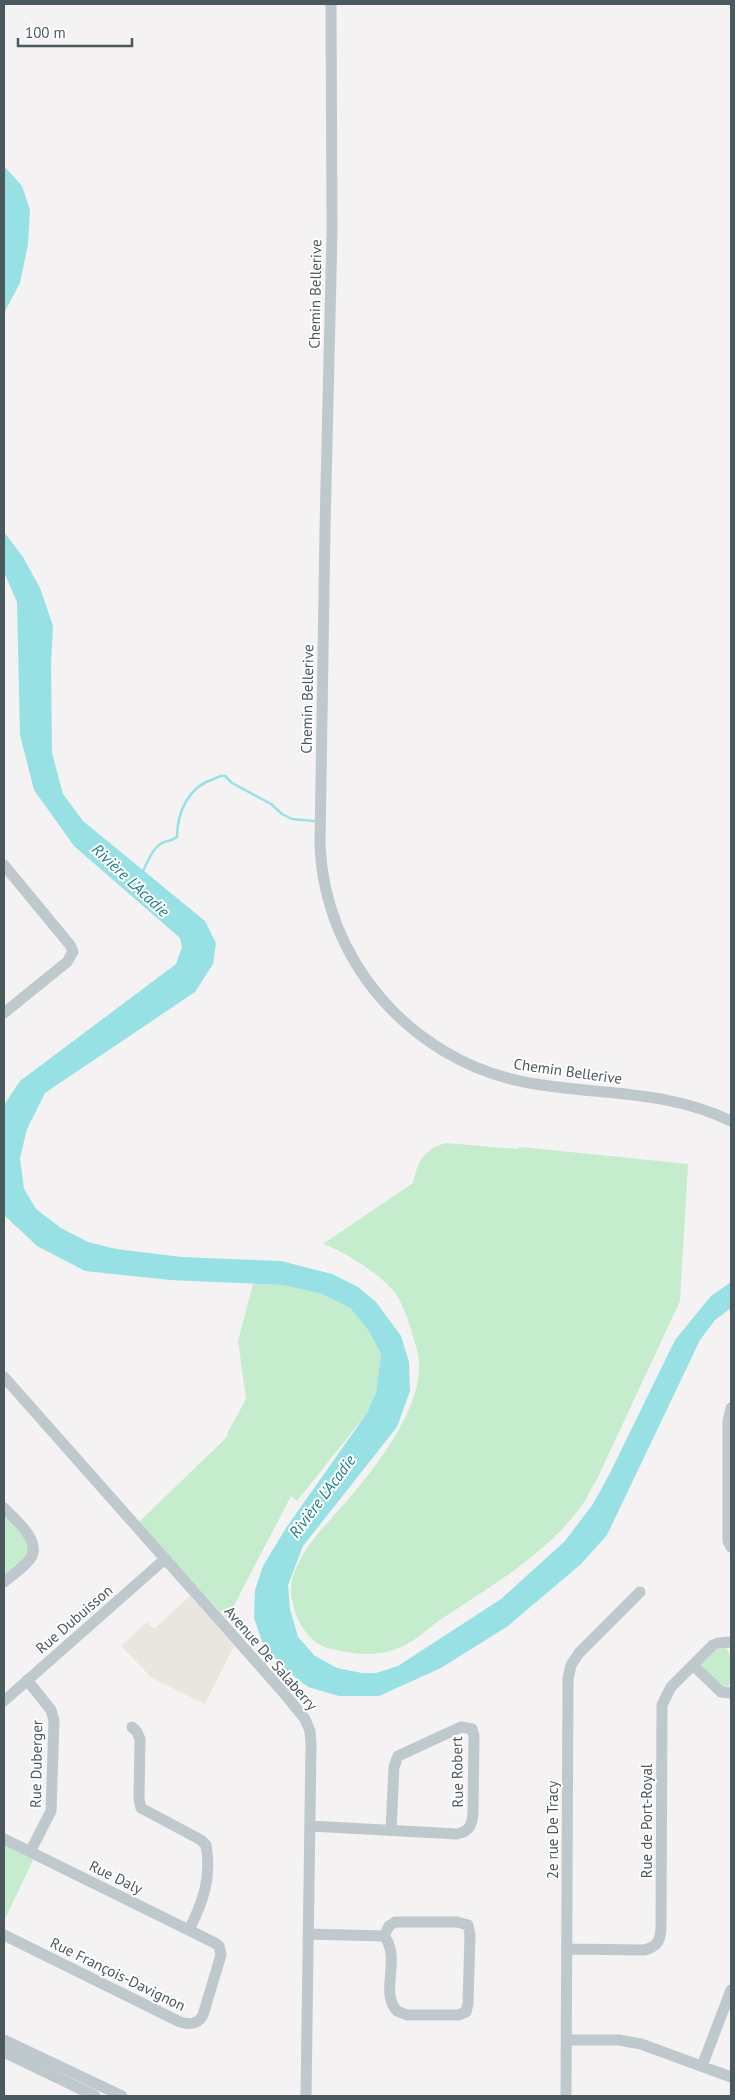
<svg xmlns="http://www.w3.org/2000/svg" width="735" height="2100" font-family="'PT Sans',sans-serif">
  <rect width="100%" height="100%" fill="#f4f2f2"/>
  <path fill="#e9e6e0" d="M190,1596L234,1646L205,1704L152,1678L121,1646L147,1622L154,1629Z"/>
  <path fill="#c6ecce" d="M446,1143L517,1149L521,1147L688,1164L680,1301L597,1479C591,1488 587,1499 580,1508C545,1555 491,1586 443,1618C422,1632 416,1643 390,1651C368,1657 349,1653 328,1648C305,1643 290,1609 291,1587C292,1565 316,1534 331,1519C364,1483 421,1415 419,1365C419,1350 412,1335 408,1320C405,1311 401,1302 396,1294C383,1276 344,1251 323,1244L413,1183C418,1162 423,1149 446,1143Z
    M253,1284L287,1285L322,1294L350,1308L368,1330L381,1354L376,1392L367,1413L297,1501L291,1496L227,1619L138,1523L228,1436L227,1434L246,1399L238,1341Z
    M4,1515L26,1540L29,1548L26,1556L4,1575Z
    M726,1648C733,1655 731,1677 729,1686L725,1689L704,1669L702,1664L717,1649Z
    M4,1845L33,1860L4,1921Z"/>
  <path fill="#97e1e5" d="M4,166L22,186L30,210L28,244L20,283L4,313Z
    M4,532L23,557L40,588L53,626L51,664L52,753L63,794L83,821L205,921L216,943L213,964L195,992L45,1093L27,1129L20,1158L24,1189L36,1209L61,1228L88,1242L116,1249L182,1257L281,1261L332,1274L358,1287L376,1302L401,1336L409,1362L410,1391L397,1427L303,1546L288,1585L290,1609L298,1637L315,1656L337,1668L362,1673H376L398,1666L501,1599L565,1541L593,1504L610,1473L675,1340L711,1296L731,1282V1308L715,1320L700,1340L607,1535L581,1564L508,1626L441,1668L379,1696H339L308,1687L282,1667L262,1641L254,1618L255,1590L263,1566L286,1528L367,1413L376,1392L381,1354L368,1330L350,1308L322,1294L284,1285L170,1280L85,1271L37,1246L4,1215V1105L20,1081L176,964L182,947L180,938L74,846L34,790L20,735L17,602L4,572Z"/>
  <g fill="none" stroke-linecap="round" stroke-linejoin="round">
    <path stroke="#97e1e5" stroke-width="2.5" d="M143,871C148,861 152,849 162,843C167,840 171,842 177,837C177,812 189,786 214,779C218,777 220,775 225,776L232,783L271,804L282,814L292,819L314,821"/>
    <path stroke="#bfc8cd" stroke-width="11" d="M331,4L332,232L325,528L320,844C324,960 410,1059 524,1082C596,1096 663,1088 731,1121
      M4,865L70,945L73,952L67,962L4,1013
      M4,1377L283,1692L305,1719L310,1731L311,1744L306,2096
      M731,1408L728,1421V1541L731,1547
      M4,1508C14,1519 43,1541 30,1559C23,1568 12,1575 4,1582
      M693,1665L721,1692L731,1693
      M27,1680L51,1710L54,1721L51,1811L30,1852
      M4,1701L165,1559
      M132,1727L137,1732L140,1739L139,1799L141,1808L201,1840L206,1845C212,1877 203,1902 189,1930
      M310,1826L457,1834C470,1831 472,1825 473,1813L474,1736L472,1729L461,1727L398,1756L394,1767L391,1830
      M4,1839L215,1943L219,1946L221,1955L203,2015C198,2024 190,2025 180,2022L4,1935
      M308,1934L384,1936C402,1958 379,1992 397,2011L407,2015H458L466,2012L468,2004L470,1935L468,1925L457,1922H395L389,1926L384,1936
      M567,1949L644,1950C658,1947 661,1939 661,1926L662,1705L671,1687L713,1645L718,1643L731,1642
      M4,2040L122,2096
      M567,2040H619L641,2044L731,2077
      M4,2052L95,2096
      M702,2066L731,1990
      M566,2096L568,1679L571,1665L579,1653L640,1592"/>
  </g>
  <g text-anchor="middle" dominant-baseline="central" stroke-width="4" stroke-linejoin="round" paint-order="stroke">
    <g font-size="15" fill="#4b585e" stroke="#fff">
      <text transform="translate(315 294) rotate(-89)">Chemin Bellerive</text>
      <text transform="translate(307 699) rotate(-89)">Chemin Bellerive</text>
      <text transform="translate(568 1071) rotate(8)">Chemin Bellerive</text>
      <text transform="translate(74 1619) rotate(-41)">Rue Dubuisson</text>
      <text transform="translate(271 1658) rotate(49)">Avenue De Salaberry</text>
      <text transform="translate(36 1764) rotate(-89)">Rue Duberger</text>
      <text transform="translate(457 1772) rotate(-91)">Rue Robert</text>
      <text transform="translate(646 1821) rotate(-90)">Rue de Port-Royal</text>
      <text transform="translate(552 1830) rotate(-90)">2e rue De Tracy</text>
      <text transform="translate(116 1877) rotate(26)">Rue Daly</text>
      <text transform="translate(118 1974) rotate(26)">Rue François-Davignon</text>
    </g>
    <g font-size="16" font-style="italic" fill="#187f85" stroke="#fff">
      <text transform="translate(131 880) rotate(43)">Rivière L'Acadie</text>
      <text transform="translate(322 1496) rotate(-53)">Rivière L'Acadie</text>
    </g>
  </g>
  <rect width="735" height="2100" fill="none" stroke="#4b585e" stroke-width="10"/>
  <path d="M18 38v8h114v-8" fill="none" stroke="#4b585e" stroke-width="2.5"/>
  <text x="25" y="38" font-size="15" fill="#4b585e" stroke="#ffffff" stroke-width="4" paint-order="stroke">100 m</text>
</svg>
